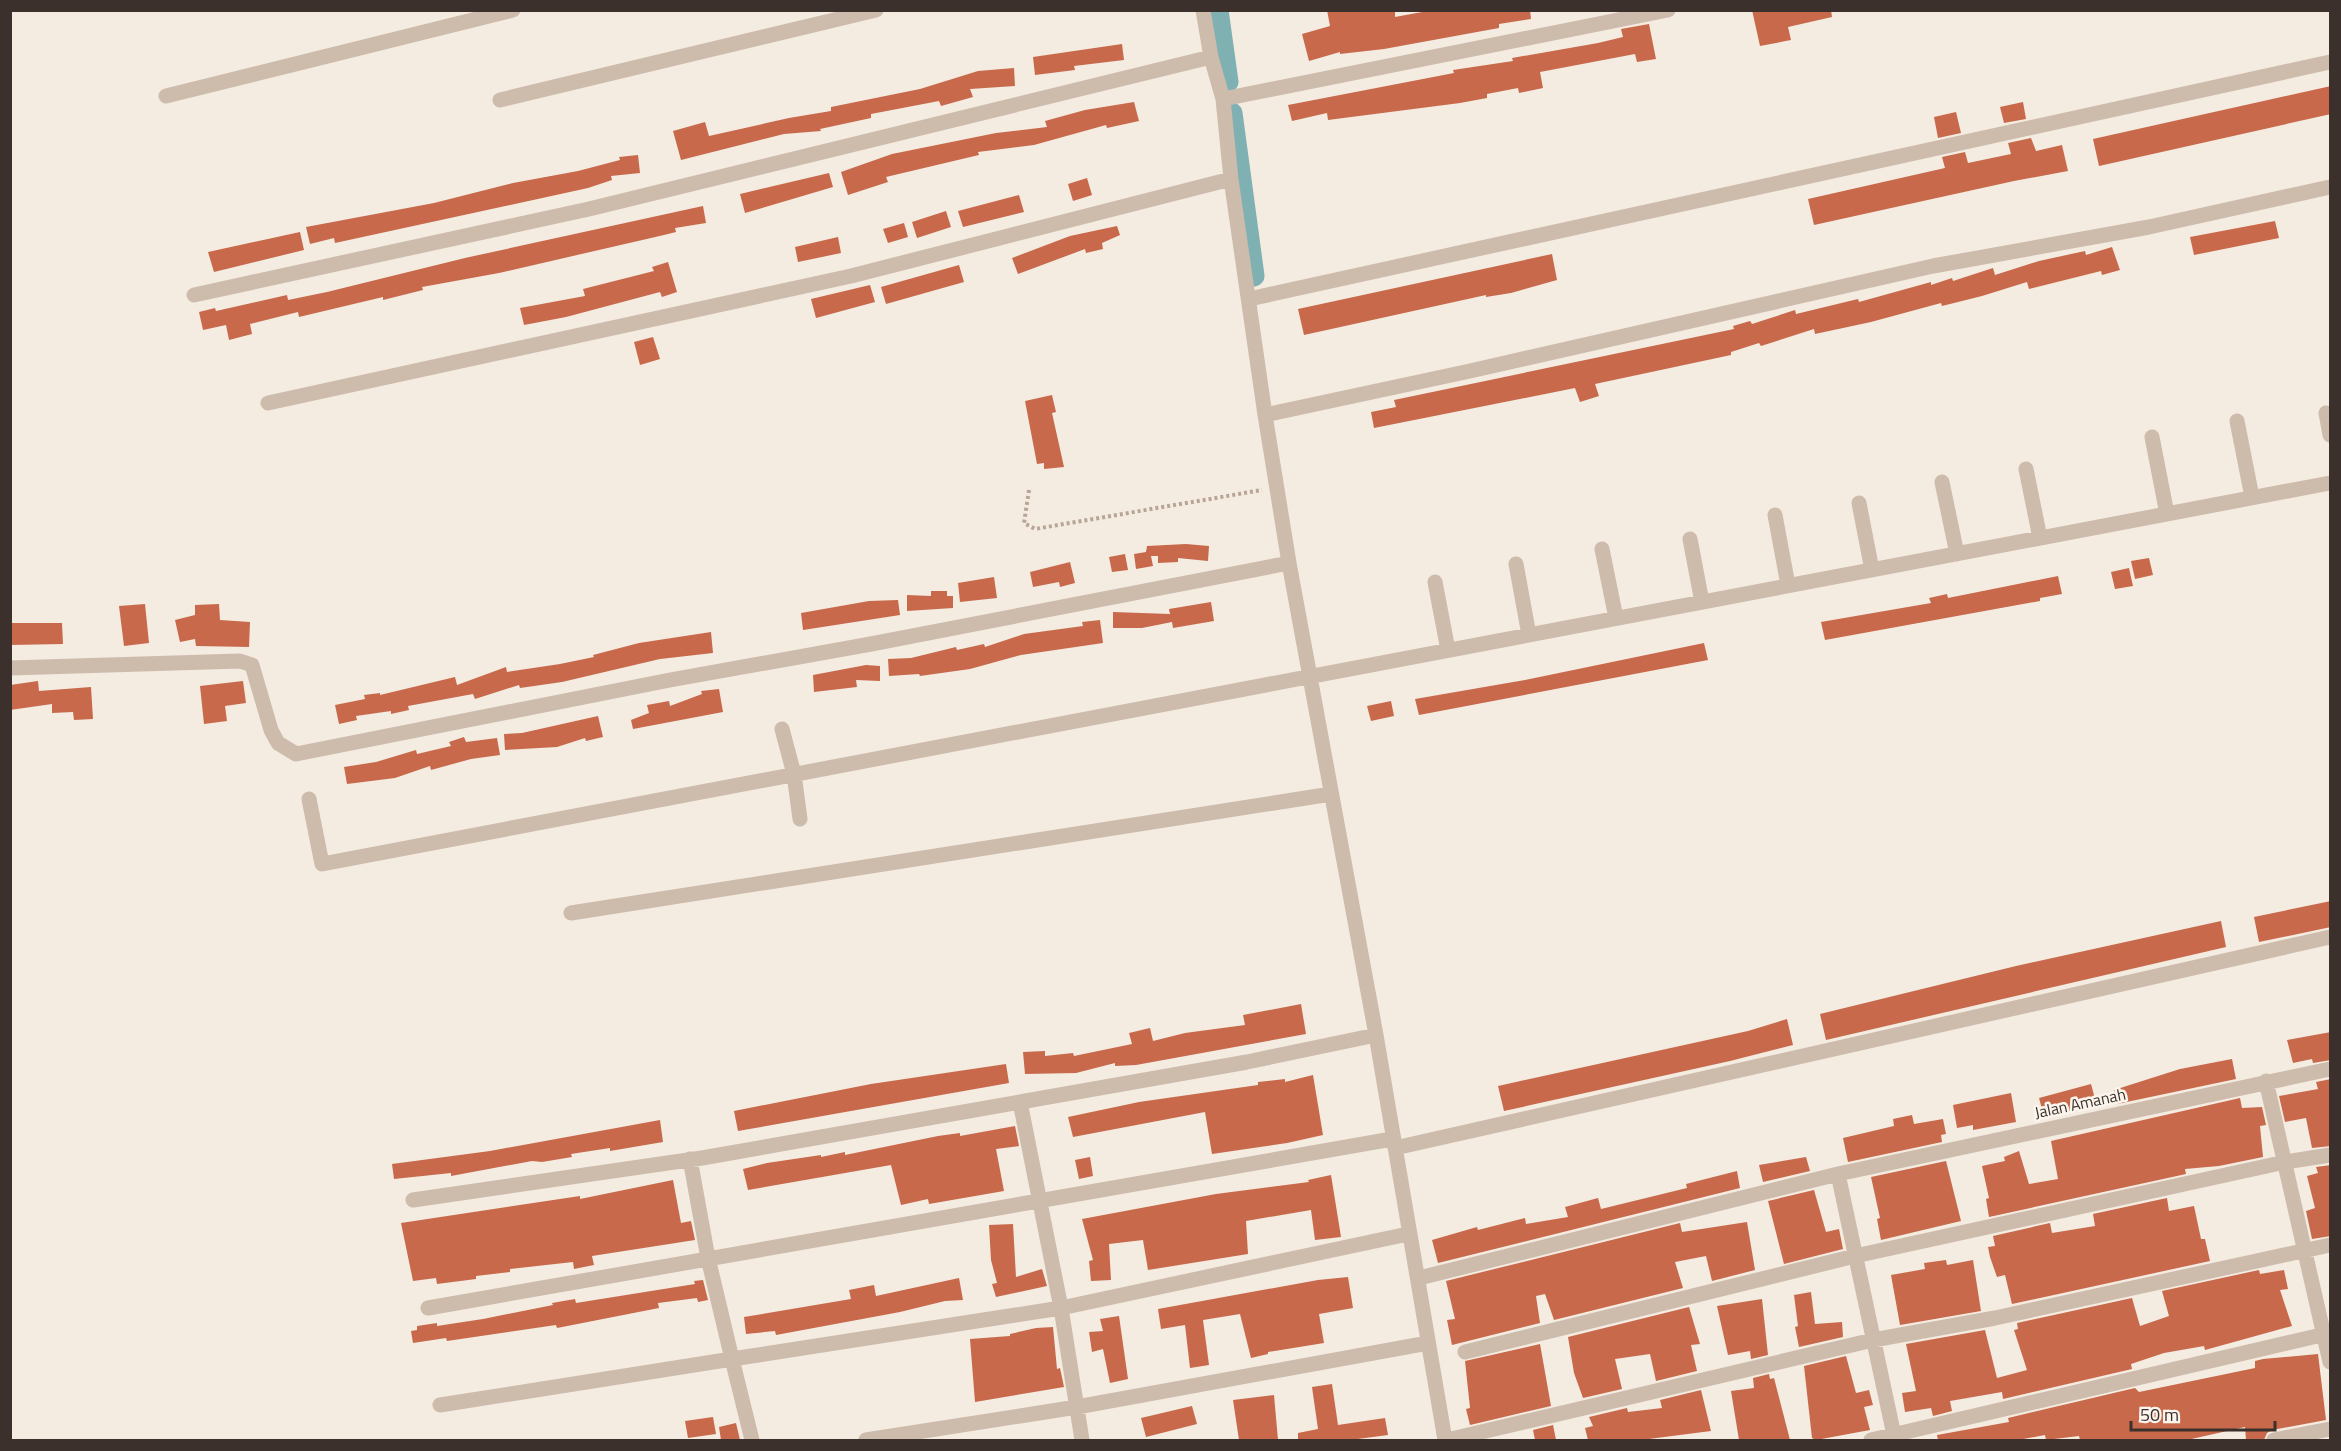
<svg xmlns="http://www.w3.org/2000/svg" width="2341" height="1451" font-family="'Titillium Web',sans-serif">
  <rect width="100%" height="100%" fill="#f4ebe1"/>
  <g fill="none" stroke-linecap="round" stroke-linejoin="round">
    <path stroke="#7fb0b2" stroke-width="21" d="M1218,10L1228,82
      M1232,113L1254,276"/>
  </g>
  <path fill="#c8694b" d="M1327,10H1395V17L1433,10H1530L1531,19L1499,24V28L1384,49L1340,54V52L1309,61L1302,34L1330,26Z
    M1752,10H1831L1832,17L1788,27L1791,40L1760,46Z
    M1649,24L1656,59L1637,62L1635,54L1540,72L1543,88L1519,93L1518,88L1487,94V98L1460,103L1328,120L1327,113L1292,121L1288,105L1454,73L1453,70L1513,61L1512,58L1598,43L1623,37L1621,29Z
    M1122,44L1124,60L1074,66L1075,70L1035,75L1033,57Z
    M1014,68L1015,86L970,89L973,97L941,106L939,101L871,114V118L820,129L821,131L784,134L681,160L673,131L705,122L709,136L789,118L831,111V107L920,89L978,71Z
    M2331,86V114L2099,166L2093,139Z
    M1134,102L1139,121L1107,128L1106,125L1034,145L978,152L979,155L886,177L888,182L848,195L841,172L892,154L996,133L1047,127L1045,121L1085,110Z
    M2023,102L2026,119L2004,123L2000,107Z
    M1956,112L1961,133L1938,138L1934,117Z
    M2031,138L2036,151L2062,145L2068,171L2014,181L1814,225L1808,199L1945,168L1942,157L1965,152L1968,163L2011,154L2008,143Z
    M638,155L640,173L611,176L612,180L588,188L335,243L334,238L310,244L306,227L434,203L513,183L578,171L620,160L619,157Z
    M829,173L833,187L745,213L740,194Z
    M1087,178L1092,195L1073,201L1068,184Z
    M1019,195L1024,212L963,227L958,211Z
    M703,206L706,223L675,228L676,232L664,235L499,273L422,287L423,290L383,300V297L299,317L298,312L250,324L252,334L229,340L226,325L203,330L199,312L215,308L216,311L287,295L288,300L327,292L465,258Z
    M946,211L951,227L917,238L912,222Z
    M2275,221L2279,238L2194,255L2190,237Z
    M904,223L908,237L888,243L883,229Z
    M1117,226L1120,235L1102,243L1103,249L1086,253L1085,249L1018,274L1012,258L1070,236Z
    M300,232L304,250L214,272L208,252Z
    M838,237L841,253L798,262L795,247Z
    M2112,247L2120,270L2102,275L2101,271L2029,289L2027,282L1982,296L1942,306L1941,303L1871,322L1815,334L1814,329L1761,346L1759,343L1731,352V355L1595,384L1599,396L1580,402L1575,388L1374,428L1371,412L1396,407L1394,400L1734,329L1733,326L1750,321L1752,324L1795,310L1796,314L1858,299L1859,302L1931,282V285L1952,278L1953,281L1993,268L1995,275L2039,261L2085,251L2086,255Z
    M1552,254L1557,280L1511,293L1486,297V295L1304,335L1298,309Z
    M668,262L677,292L662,297L660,292L566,317L524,325L520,308L585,296L583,289L654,271L652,267Z
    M959,265L964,282L886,304L881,287Z
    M870,285L875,302L816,318L811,299Z
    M653,337L660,359L640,365L634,342Z
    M1052,395L1056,412L1052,413L1064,467L1044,469V463L1037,464L1025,401Z
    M1186,544L1209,546L1208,561L1178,558V562L1158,563V556H1151L1153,566L1136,569L1134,554L1146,552L1147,546Z
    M1125,554L1128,570L1112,572L1109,557Z
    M2149,558L2153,575L2135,579L2131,561Z
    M1070,562L1075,583L1060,587L1059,582L1033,587L1030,572Z
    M2129,568L2133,586L2115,589L2111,572Z
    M2058,576L2062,594L2040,598V601L1825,640L1821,622L1931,603L1929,598L1947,594L1948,598Z
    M994,577L997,598L960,602L958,583Z
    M931,591H947V596H953V608L907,611V595L931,596Z
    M898,600L900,615L803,630L801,613L869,601Z
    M1211,602L1214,621L1173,628L1172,622L1142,628H1113V612L1170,614L1169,609Z
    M145,604L149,643L124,646L119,606Z
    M219,604L220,620L250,622L249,647L196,646L195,639L180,642L175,620L195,615V605Z
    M1100,620L1103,643L1021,655L970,669L920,676L919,674L889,676L888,659L911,658L956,647L957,650L984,644L985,647L1024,634L1083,626L1082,622Z
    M10,623H62L63,644L10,645Z
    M711,632L713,653L660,659L562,682L520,688L519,685L475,699L473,694L408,706L409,710L391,714V711L356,716L357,720L339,724L335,705L365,699L364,695L380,693V695L455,677L457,685L506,667L507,672L560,664L594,657L593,655L639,643Z
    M1704,643L1708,660L1419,715L1415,699L1525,680Z
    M866,665L880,666V681L856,680L857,687L814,692L813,675Z
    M38,681L39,691L91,687L93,719L74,720L73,712L52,713V704L10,710V685Z
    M243,681L246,703L225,706L227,721L204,724L200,686Z
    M719,689L723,712L633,729L631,720L649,713L647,705L669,701L670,706L702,694L701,691Z
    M1391,701L1394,716L1371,721L1367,706Z
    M598,716L603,737L586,741L585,738L557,747L505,750L504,734L522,733Z
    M464,737L466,742L497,738L500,755L471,759L431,770L430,766L395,778L347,784L344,767L376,762L416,750L417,754L451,746L449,742Z
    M2331,901V927L2259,942L2254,917Z
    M2221,921L2226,947L1826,1040L1820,1014L2016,966Z
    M1301,1004L1306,1034L1136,1065L1115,1066V1063L1076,1073L1025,1074L1023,1052L1045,1051V1056L1073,1053L1074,1056L1132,1044L1129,1033L1150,1028L1153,1041L1185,1033L1245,1025L1243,1015Z
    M1787,1019L1793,1045L1730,1061L1504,1111L1498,1086L1748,1031Z
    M2331,1032V1060L2313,1063L2312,1059L2293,1063L2287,1040Z
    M2232,1059L2236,1079L2117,1104L2114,1090L2180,1069Z
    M1006,1064L1009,1083L738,1131L734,1111L871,1084Z
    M1313,1075L1323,1135L1287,1143L1212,1154L1205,1112L1073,1137L1068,1117L1139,1102L1258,1085V1082L1285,1079V1082Z
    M2331,1079V1146L2312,1148L2306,1118L2285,1122L2279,1096L2318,1089L2316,1082Z
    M2091,1084L2097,1106L2044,1116L2039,1098Z
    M2011,1093L2016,1122L1973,1130V1125L1957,1128L1953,1105Z
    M2240,1098L2242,1108L2262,1107L2266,1125L2260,1126L2263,1157L2219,1166L2185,1169L2186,1174L1989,1217L1986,1199L1989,1198L1982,1166L2005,1161L2004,1157L2019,1151L2029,1184L2058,1179L2051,1141Z
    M1912,1115L1914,1124L1943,1119L1946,1134L1941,1135L1942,1142L1848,1162L1843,1138L1894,1126L1893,1119Z
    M660,1120L663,1142L610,1151V1148L571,1154L572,1157L542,1162L532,1161L451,1176V1173L394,1179L392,1164L490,1151Z
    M1015,1126L1019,1146L996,1149L1004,1191L929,1204L928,1199L901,1205L891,1165L748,1190L743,1169L767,1163L821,1155V1157L845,1152V1155L938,1136L960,1133V1136Z
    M1090,1157L1093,1176L1079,1179L1075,1160Z
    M1806,1157L1810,1171L1763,1182L1759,1165Z
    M1946,1161L1961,1221L1881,1240L1877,1219L1880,1218L1871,1177Z
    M2331,1165V1236L2312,1239L2306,1211L2315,1208L2307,1176L2318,1173L2316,1167Z
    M1737,1171L1740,1188L1438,1263L1432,1240L1477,1227L1478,1230L1525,1218L1526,1224L1568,1217L1565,1207L1598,1198L1601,1209L1687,1188L1686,1184Z
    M1331,1175L1341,1237L1315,1240L1311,1210L1246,1221L1248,1254L1148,1270L1143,1240L1109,1244L1111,1280L1091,1281L1089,1261L1093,1260L1082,1219L1216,1194L1309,1182L1308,1180Z
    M673,1180L681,1223L691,1221L695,1240L592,1256L594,1265L574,1269L573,1262L510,1269V1272L476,1276V1279L437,1284L436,1278L413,1281L401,1223L580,1196V1199Z
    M1814,1190L1826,1232L1839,1229L1843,1249L1784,1264L1768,1201Z
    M2167,1198L2169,1211L2194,1206L2201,1239H2205L2210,1261L2012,1304L2005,1275L1997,1277L1990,1257L1988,1247L1995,1246L1993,1236L2050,1223L2052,1233L2095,1226L2093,1214Z
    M1747,1222L1755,1270L1712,1281L1706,1256L1675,1262L1683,1288L1554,1320L1545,1294L1536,1296L1540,1323L1452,1345L1447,1320L1455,1319L1446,1281L1680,1223L1682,1232Z
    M1013,1224L1016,1277L1042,1269L1047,1286L996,1297L992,1284L997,1283L991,1260L989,1225Z
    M1946,1260L1947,1265L1973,1260L1981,1311L1900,1325L1891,1275L1925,1269L1924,1263Z
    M2259,1270L2260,1274L2284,1270L2288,1289L2280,1290L2292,1326L2205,1350L2204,1346L2164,1353L2131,1364L2132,1369L2003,1399L2002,1392L1950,1401L1952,1411L1933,1416L1931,1408L1905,1412L1902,1393L1916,1391L1906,1344L1985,1330L1997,1378L2027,1370L2014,1330L2018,1329L2017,1323L2132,1298L2140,1326L2169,1316L2162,1291Z
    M1348,1277L1353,1308L1319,1314L1324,1343L1268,1352V1354L1251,1358L1240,1314L1203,1320L1209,1365L1190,1368L1185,1325L1161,1329L1158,1309L1318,1280Z
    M959,1278L963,1300L945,1301L900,1312L776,1335L775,1331L746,1334L744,1317L851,1299L849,1290L874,1285L876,1296Z
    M703,1280L708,1300L698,1302L697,1298L658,1303L659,1308L557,1328L556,1325L447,1341L446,1338L413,1343L411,1331L417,1330V1326L437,1323V1326L483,1319L553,1305L552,1303L575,1299L576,1303L695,1284L694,1281Z
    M1811,1292L1815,1324L1842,1322L1843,1337L1799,1347L1795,1327L1798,1326L1794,1295Z
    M1762,1299L1768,1355L1751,1359L1750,1351L1728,1355L1717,1306Z
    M1689,1307L1700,1344L1691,1345L1697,1371L1656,1381L1650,1354L1615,1359L1622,1389L1583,1398L1574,1373L1568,1337Z
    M1119,1316L1128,1379L1110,1383L1103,1349L1092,1352L1089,1332L1103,1331L1100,1319Z
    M1053,1327L1057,1369L1060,1368L1064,1387L975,1402L970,1339L1010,1336V1334L1036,1328Z
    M1540,1344L1551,1406L1470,1425L1466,1409L1470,1408L1465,1361Z
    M2318,1354L2326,1420L2272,1430L2267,1433L2264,1440H2246L2245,1427L2187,1440H2080L2079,1436L2046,1440L2045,1435L2018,1440H1938L1937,1435L2009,1422L2008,1418L2135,1388L2139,1392L2255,1368V1361L2263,1359Z
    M1846,1356L1856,1393L1869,1390L1873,1405L1864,1407L1870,1430L1816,1440L1812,1438L1804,1366Z
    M1769,1374L1770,1379L1774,1378L1790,1440H1739L1731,1391L1754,1388L1753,1378Z
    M1332,1384L1338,1425L1385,1418L1388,1435L1350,1440H1298V1433L1318,1429L1312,1387Z
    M1701,1390L1711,1431L1641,1440H1588L1585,1428L1593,1426L1589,1417L1627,1408L1628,1412L1662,1408L1660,1400Z
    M1274,1395L1278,1440H1239L1233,1400Z
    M1192,1406L1197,1424L1146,1437L1141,1418Z
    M713,1417L716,1434L688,1438L685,1421Z
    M736,1423L740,1440H721L719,1427Z
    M1553,1425L1556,1440H1535L1533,1430Z"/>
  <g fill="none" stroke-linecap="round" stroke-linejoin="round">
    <path stroke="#b9a596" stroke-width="4" stroke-dasharray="3 3" stroke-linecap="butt" d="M1029,490L1024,523L1035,529L1262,490"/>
    <path stroke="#cdbbac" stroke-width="15" d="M1203,10L1211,57
      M166,96L513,10
      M1223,99L1668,10
      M500,100L876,10
      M194,295L589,209L1211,57L1223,99L1231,179L1265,415L1289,563L1376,1035L1445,1440
      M1249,299L2330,62
      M268,403L851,276L1231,179
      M2326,413L2330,435
      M1265,415L1470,371L1933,266L2149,227L2330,187
      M2237,421L2252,497
      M2152,437L2167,514
      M2026,469L2040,538
      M1942,482L1957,554
      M1859,503L1872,570
      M1775,515L1788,585
      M1690,539L1702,602
      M1602,549L1616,618
      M1516,564L1529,635
      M1435,582L1448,650
      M10,668L240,661L252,665L271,730L278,743L296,754L670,680L871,644L1289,563
      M782,729L794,774L800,819
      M309,799L322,864L2330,483
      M571,913L1331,794
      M2266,1081L2330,1362
      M1020,1102L1247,1062L1376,1035
      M1395,1148L2330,937
      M690,1159L708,1258L732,1359L1061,1308L1408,1234
      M1838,1174L1895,1440
      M413,1200L702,1158L1020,1102L1061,1308L1082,1440
      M1419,1278L1838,1174L2330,1069
      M428,1308L1392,1139
      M1465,1352L1855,1256L2285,1162L2330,1155
      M440,1405L732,1359L752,1440
      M866,1440L1077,1407L1428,1343
      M1447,1440L1873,1340L1995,1318L2330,1245
      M1871,1440L2330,1333
      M2274,1440L2330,1429"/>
  </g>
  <g text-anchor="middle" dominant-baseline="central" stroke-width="5" stroke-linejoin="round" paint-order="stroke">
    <g font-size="16" fill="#3b302b" stroke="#fbf5ee">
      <text transform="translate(2080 1103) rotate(-12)">Jalan Amanah</text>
    </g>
  </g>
  <rect width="2341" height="1451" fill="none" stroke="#3b302b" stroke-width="24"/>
  <path d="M2131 1421v9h144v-9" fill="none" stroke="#3b302b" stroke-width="3"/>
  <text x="2140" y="1421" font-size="18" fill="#3b302b" stroke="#fbf5ee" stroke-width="4.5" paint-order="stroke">50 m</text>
</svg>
